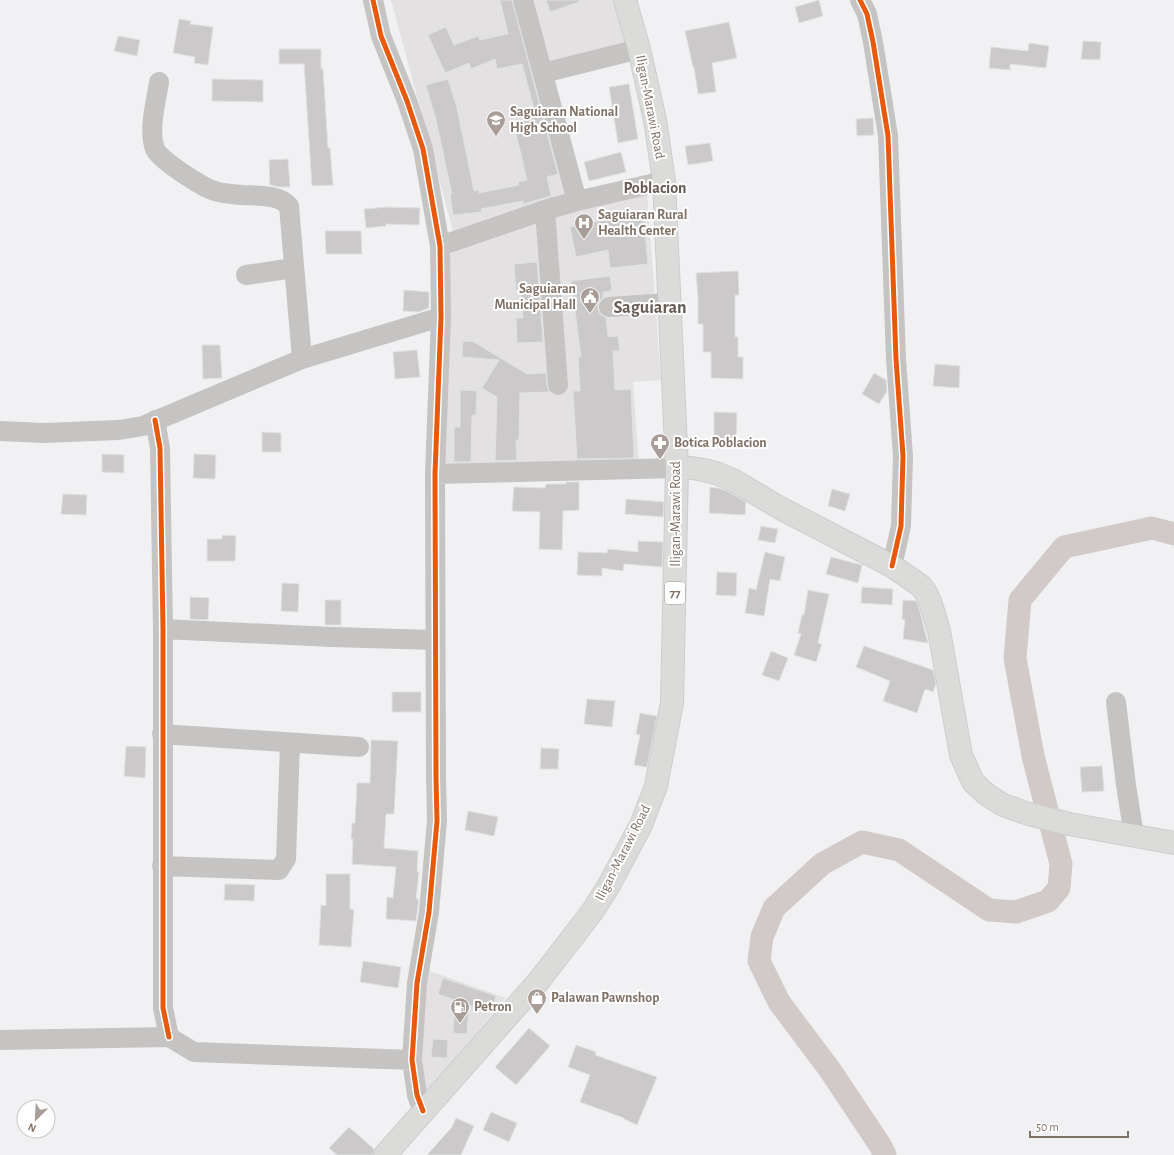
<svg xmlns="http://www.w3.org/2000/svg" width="1174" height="1155" font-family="'Alegreya Sans',sans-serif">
  <rect width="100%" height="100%" fill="#f1f1f3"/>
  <path fill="#e3e1e2" d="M391,0H616L628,43L547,77L578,191L453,231Z
    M647,192L661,380L633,382L639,464H444L449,256L461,243Z
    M427,970L506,998L425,1094L416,1071Z"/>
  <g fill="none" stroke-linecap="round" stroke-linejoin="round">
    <path stroke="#d2cac8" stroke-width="23" d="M885,1155L880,1145L830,1070L779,1002L759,961L762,937L774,908L822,864L862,842L899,850L989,910L1016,912L1048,901L1059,888L1061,864L1033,756L1015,658L1020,600L1064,547L1152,528L1174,534"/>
  </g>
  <path fill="#cbc9c9" stroke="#e1e1e2" d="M500,0H512L558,174L547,177L551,196L523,204V201L481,209L482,212L453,215L450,194H452L436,120L426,85L448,79L457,108L474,191L479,190V193L519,185L518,182L527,180L513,121L536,116L522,64L497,69L495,59L471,69L469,63L445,73L428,35L446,27L454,45L478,36L480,40L508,34Z
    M546,0H579V2L550,12Z
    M819,0L823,16L799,23L795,7Z
    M179,19L191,21L190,24L213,27L208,65L194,63L195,57L173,53Z
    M729,22L737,58L712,63L716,92L698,94L694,67H693L685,31Z
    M118,36L140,40L137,56L114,51Z
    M1083,41L1101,42L1100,60L1081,59Z
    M1029,43L1049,46L1046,68L1010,64V70L989,68L991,47L1028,51Z
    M279,49H321V69H323L328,148H330L333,185L312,186L304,64H279Z
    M212,79L263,80V102L212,101Z
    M629,84L638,139L618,143L609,87Z
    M873,118L874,135L857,136L856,119Z
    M710,143L713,161L688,165L685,146Z
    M621,152L626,172L589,181L584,162Z
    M288,159L290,187H279L270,185L269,160Z
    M388,207L420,208L419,225L386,224V226L366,228L364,209Z
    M643,211L648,264L610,268L608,250L576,257L570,227L605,220L604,215Z
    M325,231H361L362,254H326Z
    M537,262L543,342L517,343L516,318H523L521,290H516L514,264Z
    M738,271L739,295H735V337H738V357H743V379L711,378V352H703V324H698V297L696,273Z
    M610,276L612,291L603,292V297L599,302L598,308L600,314L606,318L608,337L618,336L620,351H613L615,390L631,389L634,458L577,459L573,391H580L578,357H581L571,281Z
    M404,290L429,292V308L418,312L403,311Z
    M463,341L474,342L527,374L546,373L547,386L549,392L520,393L519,440H516L517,460L495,461L497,397L482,388L499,360L462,357Z
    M202,345H220L222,378L203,379Z
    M417,350L420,377L395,379L393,352Z
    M935,364L960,366L959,388L933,386Z
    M874,373L886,380L887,391L879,404L862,394Z
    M460,390L477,391L476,415H472L471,462H454V427H460Z
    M714,412L737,413L736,446H714Z
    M262,432L281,433V452H262Z
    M102,454L124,455V473L102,472Z
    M194,454L216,455L215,479L193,478Z
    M566,482H579V510L563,511L562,550L539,549L540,512L512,511L514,487L545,488L546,484H566Z
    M710,487L718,488L727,491L746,502L745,515L709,513Z
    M832,489L850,494L845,511L828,506Z
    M63,494L87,495L86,515L61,514Z
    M626,499L664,502L663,517L625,514Z
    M761,526L778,529L775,543L758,540Z
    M222,535L236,536L235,561H207V539H222Z
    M638,541L663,542L662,567L624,564L623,571L602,568V576L577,575L578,552L607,553L608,549L638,552Z
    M765,552L785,557L780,581L770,579L764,616L745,613L749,588L756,590Z
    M831,557L862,565L858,583L826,574Z
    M717,572L737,573L736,596L716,595Z
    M282,583L299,584L298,612L281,611Z
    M862,587L893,589L892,605L861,603Z
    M808,590L829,594L818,643L822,644L816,662L794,655L801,634L798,633L802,615H804Z
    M190,597L209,598L208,620L190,619Z
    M325,600H341V625H325Z
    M903,600L916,601L919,608L928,643L903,639L905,620L902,619Z
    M864,646L933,670L936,684L933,692L925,689L917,713L883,701L890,681L856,667Z
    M771,651L788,658L779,681L762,675Z
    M392,692H421V712H392Z
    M587,699L615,701L612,727L584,724Z
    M640,713L657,716L647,767L634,765L640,735L636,734Z
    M371,740L398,741L394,814H386L384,848L418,851L417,872H419L416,899H419L416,921L386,919L387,897L393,898L396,867L352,864L353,839H351L352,823H355L357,783H370Z
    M126,746L146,747L145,778L124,776Z
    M541,748L559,749L558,769H540Z
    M1102,766L1104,791L1082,792L1080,767Z
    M468,811L498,817L494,836L465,830Z
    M326,874H350V909L354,910L351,947L319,945L321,905L326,906Z
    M225,884L255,885L254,901L224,900Z
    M363,961L401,967L398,988L360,982Z
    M443,978L496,996L491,1012L469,1005L467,1034L453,1033L455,1000L438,994Z
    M529,1028L550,1046L516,1085L495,1067Z
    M433,1039L448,1040L447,1058L431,1057Z
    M576,1045L596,1052L595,1055L657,1077L637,1125L624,1119V1118L580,1102L590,1075L568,1067Z
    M491,1112L517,1123L509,1142L483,1130Z
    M456,1118L474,1126L461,1155H427L452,1127Z
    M349,1127L374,1149L373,1155H337L329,1148Z"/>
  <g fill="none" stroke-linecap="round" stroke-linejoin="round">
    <g stroke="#cecdce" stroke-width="24">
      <path id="major" d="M677,468H692L703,470L716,473L733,480L780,508L892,566L921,586L926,593L931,604L939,631L961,755L973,782L986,794L1003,805L1029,814L1069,824L1174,843"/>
    </g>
    <g stroke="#cecdce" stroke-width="24">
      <path id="highway" d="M385,1155L538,982L592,912L608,887L641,825L656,786L672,703L677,468L664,181L655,120L639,49L625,0"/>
    </g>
    <path stroke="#c5c4c3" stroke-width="20" d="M373,0L381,36L407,101L423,149L440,246L441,317L435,474L436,777L437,821L429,912L417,983L412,1060L417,1095L423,1111
      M523,0L577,201
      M860,0L867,14L873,42L888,136L896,359L903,456L901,526L892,566
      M543,73L639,49
      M159,82C156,102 148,130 155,149C158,159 201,186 212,190C222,194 232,194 242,195C257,196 278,194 289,206L302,359
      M545,210L558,385
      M440,246L545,210L577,201L664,181
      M246,275L294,268
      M609,307L669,303
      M155,420L160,448L163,629V1008L169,1037
      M0,431L44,433L119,430L143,426L302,359L441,317
      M435,474L677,468
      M163,629L332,637L435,640
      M1116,702L1126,785L1134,836
      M162,734L359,747
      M162,866L279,870L286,859L290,743
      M0,1040L169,1037L194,1052L412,1060"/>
    <use href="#major" stroke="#dbdbda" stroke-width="22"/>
    <use href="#highway" stroke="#dbdbda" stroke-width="22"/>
    <g stroke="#fff" stroke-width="8">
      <path id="cycleway" d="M373,0L381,36L407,101L423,149L440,246L441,317L435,474L436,777L437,821L429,912L417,983L412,1060L417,1095L423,1111
        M860,0L867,14L873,42L888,136L896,359L903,456L901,526L892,566
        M155,420L160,448L163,629V1008L169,1037"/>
    </g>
    <use href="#cycleway" stroke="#e8590c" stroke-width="5"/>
  </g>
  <defs>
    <g id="school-pin" transform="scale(1)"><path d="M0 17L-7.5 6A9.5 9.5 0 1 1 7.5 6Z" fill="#a89e97" stroke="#fff"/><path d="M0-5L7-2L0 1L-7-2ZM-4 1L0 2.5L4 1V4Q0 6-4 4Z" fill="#fff"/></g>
    <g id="hospital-pin" transform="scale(1)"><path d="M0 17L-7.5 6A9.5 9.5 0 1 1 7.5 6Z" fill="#a89e97" stroke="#fff"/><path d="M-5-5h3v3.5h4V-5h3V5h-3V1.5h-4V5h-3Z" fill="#fff"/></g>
    <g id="civic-pin" transform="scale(1)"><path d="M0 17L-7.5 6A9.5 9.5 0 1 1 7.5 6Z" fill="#a89e97" stroke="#fff"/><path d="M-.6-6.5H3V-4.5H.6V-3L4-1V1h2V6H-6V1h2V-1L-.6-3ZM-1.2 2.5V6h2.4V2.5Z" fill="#fff"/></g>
    <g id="pharmacy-pin" transform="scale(1)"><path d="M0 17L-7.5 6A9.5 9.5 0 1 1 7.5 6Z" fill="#a89e97" stroke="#fff"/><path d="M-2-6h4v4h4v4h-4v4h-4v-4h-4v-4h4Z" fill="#fff"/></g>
    <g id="shop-pin" transform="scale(1)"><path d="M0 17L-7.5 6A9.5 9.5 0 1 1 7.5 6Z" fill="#a89e97" stroke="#fff"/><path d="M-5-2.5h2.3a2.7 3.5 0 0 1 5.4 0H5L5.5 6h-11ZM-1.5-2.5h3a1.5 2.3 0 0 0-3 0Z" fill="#fff"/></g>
    <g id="fuel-pin" transform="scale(1)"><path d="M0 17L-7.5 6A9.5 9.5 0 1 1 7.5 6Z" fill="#a89e97" stroke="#fff"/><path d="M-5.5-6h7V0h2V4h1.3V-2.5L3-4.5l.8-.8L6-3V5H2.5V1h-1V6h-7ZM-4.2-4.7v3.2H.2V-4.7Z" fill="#fff"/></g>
  </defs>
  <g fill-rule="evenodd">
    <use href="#school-pin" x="496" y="120"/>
    <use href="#hospital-pin" x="584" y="223"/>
    <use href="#civic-pin" x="590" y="297"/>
    <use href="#pharmacy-pin" x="660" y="443"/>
    <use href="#shop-pin" x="537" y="998"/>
    <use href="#fuel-pin" x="460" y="1007"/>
  </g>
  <g text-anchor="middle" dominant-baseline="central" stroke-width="4" stroke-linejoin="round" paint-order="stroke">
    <rect fill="#fff" stroke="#a69c93" stroke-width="1" x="665" y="582" width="20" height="22" rx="3"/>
    <g font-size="13" font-weight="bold" fill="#807165">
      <text x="675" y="593">77</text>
    </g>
    <g font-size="14" fill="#807165" stroke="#fff">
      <text transform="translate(650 107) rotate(79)">Iligan-Marawi Road</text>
      <text transform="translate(676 514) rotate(-90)">Iligan-Marawi Road</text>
      <text transform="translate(623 853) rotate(-63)">Iligan-Marawi Road</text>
    </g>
    <g font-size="14" font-weight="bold" fill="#807165" stroke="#fff" text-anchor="start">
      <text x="510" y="112">Saguiaran National<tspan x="510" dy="16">High School</tspan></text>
      <text x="598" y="215">Saguiaran Rural<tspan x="598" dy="16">Health Center</tspan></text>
      <text x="576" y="289" text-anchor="end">Saguiaran<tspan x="576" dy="16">Municipal Hall</tspan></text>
      <text x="674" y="443">Botica Poblacion</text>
      <text x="551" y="998">Palawan Pawnshop</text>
      <text x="474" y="1007">Petron</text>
    </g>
    <g font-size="16" font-weight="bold" fill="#655b52" stroke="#fff">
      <text x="655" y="188">Poblacion</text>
    </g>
    <g font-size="18" font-weight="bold" fill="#655b52" stroke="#fff">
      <text x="650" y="308">Saguiaran</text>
    </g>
  </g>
  <g transform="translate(36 1119) rotate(204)"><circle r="19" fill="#ffffff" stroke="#ccc6c1"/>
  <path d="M0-3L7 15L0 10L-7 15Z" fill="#a89e97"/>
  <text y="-6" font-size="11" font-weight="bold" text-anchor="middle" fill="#807165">N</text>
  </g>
  <path d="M1030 1131v6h98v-6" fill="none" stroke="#807165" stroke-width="2"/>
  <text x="1036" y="1131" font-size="12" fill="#807165" stroke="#ffffff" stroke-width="3" paint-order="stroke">50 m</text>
</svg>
